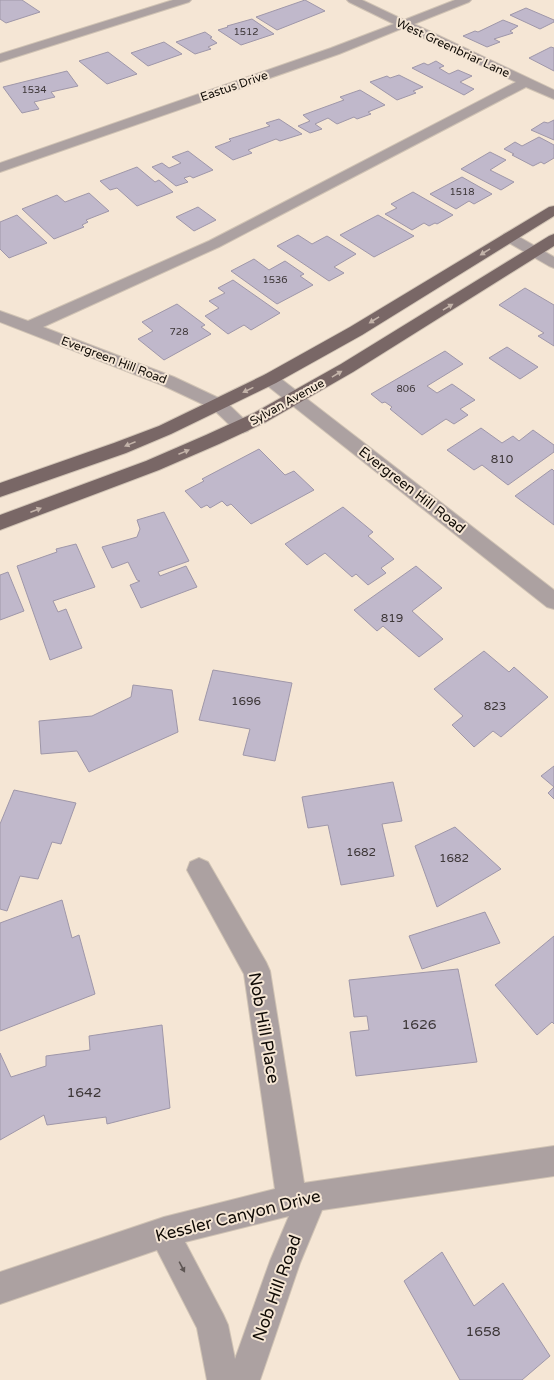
<svg xmlns="http://www.w3.org/2000/svg" width="554" height="1380" font-family="'Varela Round',sans-serif">
  <rect width="100%" height="100%" fill="#f5e6d5"/>
  <path fill="#c0b8cb" stroke="#9f97a9" d="M0,0H22L40,12L6,23L0,19Z
    M305,0L325,11L277,30L256,17Z
    M526,8L554,20V22L540,29L510,15Z
    M252,19L274,34L241,45L218,30L228,27L227,26Z
    M503,20L518,26L510,31L513,33L494,39L500,42L487,47L463,36L475,31L478,32Z
    M205,32L212,37L210,38L217,43L208,47L211,49L195,54L176,42Z
    M164,42L182,54L148,66L131,53Z
    M551,47L554,48V71L529,58Z
    M108,52L137,74L107,84L79,61Z
    M436,61L444,66L439,68L449,74L458,70L472,76L460,82L474,89L464,95L412,68L424,63L428,65Z
    M67,71L78,86L51,92L55,97L34,102L39,109L22,113L3,87Z
    M399,75L423,87L413,91L416,93L397,100L370,82L387,76L390,78Z
    M360,90L385,105L368,112L371,114L357,119L354,117L337,124L328,118L315,124L322,129L310,133L298,126L310,121L303,115L344,100L340,97Z
    M279,119L302,134L280,141L276,139L248,150L252,153L233,160L215,147L231,141L229,139L270,126L266,123Z
    M554,120V140L531,130L544,122L548,123Z
    M539,137L554,145V158L544,164L541,162L533,166L512,155L514,154L504,149L515,142L522,146Z
    M188,151L213,170L193,178L190,176L184,178L188,182L176,186L152,167L162,163L169,168L181,163L172,157Z
    M490,152L506,160L490,170L514,182L501,190L461,169Z
    M137,167L155,182L159,180L173,192L137,206L117,188L110,190L100,181Z
    M462,177L492,194L474,204L469,201L456,209L430,194Z
    M413,192L453,215L437,224L435,223L429,226L424,223L412,230L385,214L397,208L391,204Z
    M89,193L109,211L86,220L88,222L82,225L84,227L54,239L22,209L57,195L65,202Z
    M198,207L216,220L194,231L176,217Z
    M17,215L47,243L9,258L0,249V222Z
    M378,215L414,236L374,257L340,235Z
    M298,235L312,244L327,236L356,254L334,267L344,273L329,281L277,246Z
    M254,259L269,270L285,261L304,274L300,276L313,285L277,304L231,271Z
    M233,280L280,313L251,330L244,325L228,334L205,316L219,308L209,301L225,293L218,288Z
    M525,288L554,305V346L538,336L544,333L499,305Z
    M177,304L205,325L201,327L211,334L164,360L138,339L153,331L142,322Z
    M507,347L538,367L520,379L489,358Z
    M445,351L463,364L427,386L437,393L452,384L475,400L460,409L468,415L454,424L446,419L422,435L390,409L392,407L385,402L382,403L371,394Z
    M481,428L502,443L513,436L519,441L533,430L554,445V452L508,485L482,465L474,470L447,450Z
    M259,449L285,475L294,471L314,490L251,524L231,504L227,506L222,501L210,508L207,505L201,508L185,491L204,481L202,479Z
    M552,469L554,471V525L515,496Z
    M343,507L373,532L368,536L394,559L381,568L386,573L368,585L356,574L352,577L325,553L307,565L285,544Z
    M164,512L189,561L158,572L160,576L186,566L197,587L141,608L130,585L140,581L137,580L128,562L112,568L102,547L137,537L140,529L137,520Z
    M76,544L95,587L53,601L58,612L66,609L82,648L50,660L17,566L57,552L56,549Z
    M416,566L442,588L412,611L443,639L419,657L383,626L377,631L354,610Z
    M8,572L24,611L0,620V575Z
    M484,651L509,672L514,667L548,697L501,737L493,731L474,747L452,725L463,716L434,689Z
    M213,670L292,683L275,761L243,755L250,729L199,720Z
    M133,685L172,690L178,732L89,772L77,751L41,754L39,721L92,716L131,697Z
    M554,766V799L548,793L554,787L541,776Z
    M393,782L402,821L382,824L394,876L341,885L328,825L308,828L302,797Z
    M14,790L76,803L61,844L52,842L38,879L20,876L7,911L0,909V824Z
    M455,827L501,869L437,907L415,846Z
    M62,900L72,938L79,935L95,994L0,1031V923Z
    M485,912L500,943L422,969L409,936Z
    M554,936V1024L552,1022L537,1035L495,985Z
    M458,969L477,1062L356,1076L350,1032L369,1030L367,1016L354,1017L349,980Z
    M162,1025L170,1108L107,1124L106,1117L47,1125L44,1115L0,1140V1053L11,1077L46,1066V1056L90,1050L89,1036Z
    M442,1252L474,1306L503,1283L550,1356L522,1380H460L404,1281Z"/>
  <g fill="none" stroke-linecap="round" stroke-linejoin="round">
    <g stroke="#d0c3b4" stroke-width="2">
      <path id="minor" d="M173,0H191L189,2L0,62V54Z
        M347,0H362L404,20L455,0H471L469,2L414,24L554,90V99L526,87L219,247L43,327L174,377L225,401L248,423L251,427L248,431L242,433L236,431L213,409L162,385L0,322V311L28,321L209,241L516,82L403,28L339,54L0,172V163L331,48L394,24L349,2Z
        M509,232L514,234L554,257V268L549,266L504,240L501,237L504,234Z
        M270,373L276,375L554,590V609L547,607L264,383L261,379L264,375Z
        M199,858L208,862L266,962L270,971L304,1183L554,1146V1176L322,1210L300,1263L260,1380H207L197,1328L157,1250L0,1304V1272L164,1217L275,1189L244,974L187,870L190,862ZM289,1216L270,1261L235,1359L228,1325L223,1314L185,1242Z"/>
    </g>
    <g stroke="#d0c3b4" stroke-width="2">
      <path id="major" d="M554,206V216L362,335L276,383L171,434L126,453L0,497V483L114,443L159,426L264,375L350,327L549,207Z
        M554,234V246L353,372L266,422L219,444L159,470L0,530V515L146,461L206,435L254,413L341,364L549,236Z"/>
    </g>
    <use href="#minor" fill="#aca1a1" fill-rule="evenodd"/>
    <use href="#major" fill="#796766" fill-rule="evenodd"/>
  </g>
  <defs><path id="oneway-solid" d="M-6-.8H1V-3.2L6.5 0L1 3.2V.8H-6Z"/></defs>
  <g fill="#c3b3a9">
    <use href="#oneway-solid" transform="translate(485 252) rotate(148)"/>
    <use href="#oneway-solid" transform="translate(448 307) rotate(-31)"/>
    <use href="#oneway-solid" transform="translate(374 320) rotate(148)"/>
    <use href="#oneway-solid" transform="translate(337 374) rotate(-31)"/>
    <use href="#oneway-solid" transform="translate(248 390) rotate(154)"/>
    <use href="#oneway-solid" transform="translate(130 444) rotate(158)"/>
    <use href="#oneway-solid" transform="translate(184 452) rotate(-22)"/>
    <use href="#oneway-solid" transform="translate(36 510) rotate(-21)"/>
  </g>
  <use fill="#5e5654" href="#oneway-solid" transform="translate(182 1267) rotate(62)"/>
  <g text-anchor="middle" dominant-baseline="central" stroke-width="4" stroke-linejoin="round" paint-order="stroke">
    <g font-size="10" fill="#3c3637">
      <text x="246" y="32">1512</text>
      <text x="34" y="90">1534</text>
      <text x="462" y="192">1518</text>
      <text x="275" y="280">1536</text>
      <text x="179" y="332">728</text>
      <text x="406" y="389">806</text>
    </g>
    <g font-size="12" fill="#100b06" stroke="#f5e6d5">
      <text transform="translate(453 48) rotate(25)">West Greenbriar Lane</text>
      <text transform="translate(234 86) rotate(-19)">Eastus Drive</text>
      <text transform="translate(114 360) rotate(21)">Evergreen Hill Road</text>
      <text transform="translate(287 402) rotate(-29)">Sylvan Avenue</text>
    </g>
    <g font-size="12" fill="#3c3637">
      <text x="502" y="459">810</text>
      <text x="392" y="618">819</text>
      <text x="246" y="701">1696</text>
      <text x="495" y="706">823</text>
      <text x="361" y="852">1682</text>
      <text x="454" y="858">1682</text>
    </g>
    <g font-size="14" fill="#100b06" stroke="#f5e6d5">
      <text transform="translate(412 490) rotate(38)">Evergreen Hill Road</text>
    </g>
    <g font-size="14" fill="#3c3637">
      <text x="419" y="1024">1626</text>
      <text x="84" y="1092">1642</text>
      <text x="483" y="1331">1658</text>
    </g>
    <g font-size="17" fill="#100b06" stroke="#f5e6d5">
      <text transform="translate(264 1028) rotate(80)">Nob Hill Place</text>
      <text transform="translate(238 1216) rotate(-14)">Kessler Canyon Drive</text>
      <text transform="translate(277 1288) rotate(-70)">Nob Hill Road</text>
    </g>
  </g>
</svg>
